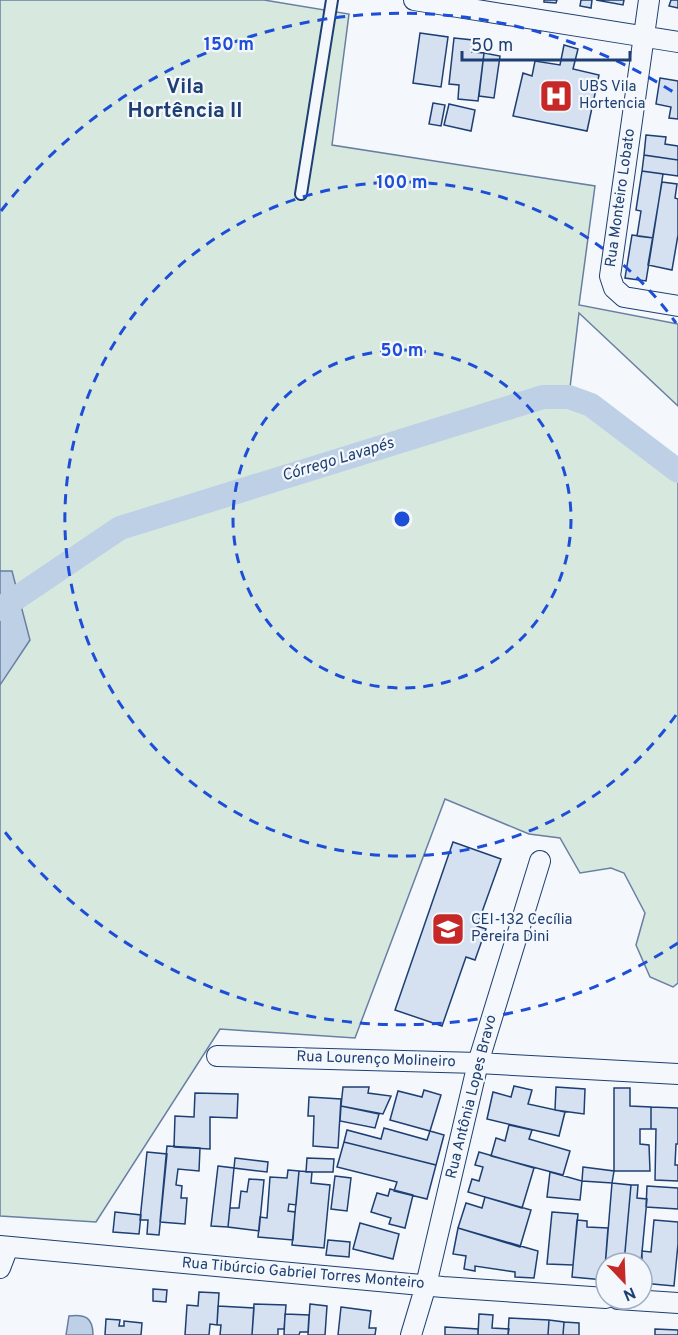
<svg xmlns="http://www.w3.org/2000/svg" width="678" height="1335" font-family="Overpass,sans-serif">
  <rect width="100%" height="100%" fill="#f4f7fb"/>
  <path fill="#d7e8df" stroke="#687fa3" stroke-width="1.5" d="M0,0H264L349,14L332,145L595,186L579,305L678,324V406L579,313L569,396L591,405L678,471V983L673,987L650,977L636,945L645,913L624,873L611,868L580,873L560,838L529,834L445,799L355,1038L220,1029L96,1222L0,1216Z"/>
  <path fill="#bed0e5" stroke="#687fa3" stroke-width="1.5" d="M0,571H12L30,640L0,685Z
    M69,1316C86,1314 93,1318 93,1335H66Z"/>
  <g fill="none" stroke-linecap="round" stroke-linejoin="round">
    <path stroke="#bed0e5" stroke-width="24" d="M0,609L120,528L543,397H569L591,405L678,471"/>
  </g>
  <path fill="#d5e0f0" stroke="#1d3f73" stroke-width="1.5" d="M544,0H557L556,3L544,2Z
    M581,0H592L591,8L580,6Z
    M596,0H624L623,5Z
    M671,0H678V8L669,6Z
    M420,33L448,37L441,87L413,83Z
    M454,38L473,40L472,52L484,53L478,101L458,99L459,85L449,84Z
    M564,45L578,49L573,69L599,75L587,131L513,116L523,73L532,76L535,61L560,65Z
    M484,53L500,56L494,98L479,96Z
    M660,78L678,81V119L669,118L671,107L656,104Z
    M433,103L445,105L441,126L429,124Z
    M449,104L475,110L471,131L444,125Z
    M646,135L666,137L665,144L678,146V160L644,155Z
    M644,155L678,160V176L642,171Z
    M642,171L663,174L653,238L637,236L641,211L636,210Z
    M662,182L677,184L675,198L678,199V235L672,270L648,265Z
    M632,235L653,238L646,281L625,278Z
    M453,842L501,859L477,926L486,929L475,960L466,957L442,1026L395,1010Z
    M514,1086L532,1090L528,1104L565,1112L559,1136L487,1119L493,1092L511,1097Z
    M343,1087H369L368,1093L391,1096L383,1114L341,1106Z
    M556,1087L585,1089L584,1114L555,1110Z
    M614,1088H630V1106L651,1107V1129H640V1144L649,1145L650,1171H614Z
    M424,1090L441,1095L430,1131L390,1120L398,1091L422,1097Z
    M195,1093L238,1094L237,1118L210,1117V1149L174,1147L175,1116L194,1117Z
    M309,1097L341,1099L338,1148L313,1146L314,1116H308Z
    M341,1106L379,1114L375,1128L340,1121Z
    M651,1107L678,1108V1144H676L675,1165H678V1181L655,1180L656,1129H651Z
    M509,1125L532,1130L529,1139L570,1151L563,1175L491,1156L496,1138L505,1141Z
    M384,1128L427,1140L430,1131L444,1135L436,1165L344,1142L347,1130L381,1139Z
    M344,1142L436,1165L427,1199L394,1191L397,1182L337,1167Z
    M167,1146L200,1148L199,1171L178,1169L176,1185L182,1186L181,1198H187L185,1224L160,1222Z
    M147,1152L167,1154L159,1235L147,1234L148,1220H140Z
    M479,1152L534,1168L522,1208L468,1192L472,1179L479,1181L483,1167L475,1165Z
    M235,1158L268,1162L267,1172L234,1168Z
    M307,1158L334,1159L333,1172H306Z
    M218,1166L234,1168L228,1227L211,1226Z
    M583,1167L614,1171L612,1183L582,1181Z
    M288,1170L299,1171L296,1205L289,1204L288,1211L295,1212L293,1240L258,1237L260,1217L267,1218L270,1177L287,1178Z
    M299,1171L312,1172L311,1183L330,1185L324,1248L292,1245Z
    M550,1172L582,1181L580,1200L547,1197Z
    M335,1176L351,1178L347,1211L331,1209Z
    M249,1179L264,1180L259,1231L228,1227L230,1208H239L241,1191L247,1192Z
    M612,1183L631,1185L624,1263H606V1280H604Z
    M631,1185H638L637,1198L647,1199L641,1263H624Z
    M647,1186L678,1188V1209L646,1207Z
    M390,1189L413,1195L405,1228L389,1224L391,1218L371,1212L377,1193L388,1196Z
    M485,1197L531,1210L520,1247L458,1228L466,1203L482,1208Z
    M115,1212L141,1215L139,1234L113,1232Z
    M552,1212L578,1214L573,1265L547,1264Z
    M577,1220L587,1221V1227L608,1228L604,1280L572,1277Z
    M654,1220L678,1222V1244L674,1286L642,1283V1251L651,1252Z
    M360,1223L399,1234L393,1259L353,1249Z
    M458,1228L538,1251L534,1278L515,1277V1272L475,1266V1271L464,1269L466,1256L453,1254Z
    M328,1240L350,1242L349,1257L326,1255Z
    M153,1289L167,1290L166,1302L153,1301Z
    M199,1292L219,1293L217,1325L210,1324L209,1335H185L187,1305L198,1306Z
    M254,1304L286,1305L284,1329H278V1335H252Z
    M310,1304L327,1306L325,1335H308Z
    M218,1306L254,1308L252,1335H220L221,1325H217Z
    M341,1307L371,1311L369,1328H376L375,1335H338Z
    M285,1314L309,1315L308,1332H300L299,1335H284Z
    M479,1314L493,1315L492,1328L509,1329L508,1335H478Z
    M509,1318L549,1320L548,1335H508Z
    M106,1319L120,1320L119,1326H124V1321L142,1323L141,1335H105Z
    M549,1320L564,1322L563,1335H548Z
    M564,1322L579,1323V1335H563Z
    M445,1327L478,1329V1335H445Z
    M655,1329L678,1330V1335H655Z"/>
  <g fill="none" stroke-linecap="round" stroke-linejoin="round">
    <g stroke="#1d3f73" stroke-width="14">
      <path id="lane" d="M301,194L332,0"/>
    </g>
    <g stroke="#1d3f73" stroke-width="22">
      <path id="street" d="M414,0L678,42
        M649,0L610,276L614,288L624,297L678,306
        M217,1056L478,1063L678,1074
        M0,1246L443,1287L606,1298
        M0,1268L8,1247
        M618,1299L678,1303
        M411,1335L426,1285L478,1063L540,861"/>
    </g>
    <use href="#lane" stroke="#f4f7fb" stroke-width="10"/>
    <use href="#street" stroke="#f4f7fb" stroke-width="20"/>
  </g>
  <g fill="none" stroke="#1d4ed8" stroke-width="3" stroke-dasharray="10 8">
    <circle cx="402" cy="519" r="169"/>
    <path d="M676 715A337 337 0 1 1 676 323"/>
    <path d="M678 943A506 506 0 0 1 1 827M1 211A506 506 0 0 1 678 95"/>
  </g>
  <defs>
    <g id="hospital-square" transform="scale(1.725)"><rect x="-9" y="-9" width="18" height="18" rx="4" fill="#c62828" stroke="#f4f7fb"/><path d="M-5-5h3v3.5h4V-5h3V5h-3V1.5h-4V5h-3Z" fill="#fff"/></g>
    <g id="school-square" transform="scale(1.725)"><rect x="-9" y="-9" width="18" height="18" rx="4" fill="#c62828" stroke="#f4f7fb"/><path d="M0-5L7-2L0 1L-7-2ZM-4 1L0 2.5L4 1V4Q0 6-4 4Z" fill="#fff"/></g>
  </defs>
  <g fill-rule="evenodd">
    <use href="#hospital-square" x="556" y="96"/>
    <use href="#school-square" x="448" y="929"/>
  </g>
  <g text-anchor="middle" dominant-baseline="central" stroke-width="4.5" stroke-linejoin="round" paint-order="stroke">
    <g font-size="15" fill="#1d3f73" stroke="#f4f7fb" text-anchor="start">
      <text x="579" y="87">UBS Vila<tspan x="579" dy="17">Hortencia</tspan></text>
      <text x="471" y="920">CEI-132 Cecília<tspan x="471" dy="17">Pereira Dini</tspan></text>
    </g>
    <g font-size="15" fill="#1d3f73" stroke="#f4f7fb">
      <text transform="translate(621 198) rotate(-82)">Rua Monteiro Lobato</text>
      <text transform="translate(376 1060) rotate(2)">Rua Lourenço Molineiro</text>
      <text transform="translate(472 1097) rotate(-76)">Rua Antônia Lopes Bravo</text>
      <text transform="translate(303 1274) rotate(5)">Rua Tibúrcio Gabriel Torres Monteiro</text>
    </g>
    <g font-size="16" font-style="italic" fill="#1d3f73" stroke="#f4f7fb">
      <text transform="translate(338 460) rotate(-17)">Córrego Lavapés</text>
    </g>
    <g font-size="21" font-weight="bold" fill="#1d3f73" stroke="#f4f7fb">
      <text x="185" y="87">Vila<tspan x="185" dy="24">Hortência II</tspan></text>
    </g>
  </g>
  <circle cx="402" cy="519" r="9" fill="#1d4ed8" stroke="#f4f7fb" stroke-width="3"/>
  <g font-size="18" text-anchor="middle" font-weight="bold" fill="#1d4ed8" stroke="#f4f7fb" stroke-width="4.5" stroke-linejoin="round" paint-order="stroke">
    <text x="229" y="50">150 m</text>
    <text x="402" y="188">100 m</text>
    <text x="402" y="356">50 m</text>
  </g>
  <g transform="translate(624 1281) rotate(157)"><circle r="28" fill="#f4f7fb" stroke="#9eadc5" stroke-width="1.5"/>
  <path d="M0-4.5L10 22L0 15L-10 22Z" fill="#c62828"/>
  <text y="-9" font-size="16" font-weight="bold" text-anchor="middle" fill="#1d3f73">N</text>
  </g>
  <path d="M462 51v9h168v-9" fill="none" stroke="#1d3f73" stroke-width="3"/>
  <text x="471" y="51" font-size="18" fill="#1d3f73" stroke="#f4f7fb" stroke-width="4.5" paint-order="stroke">50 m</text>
</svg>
